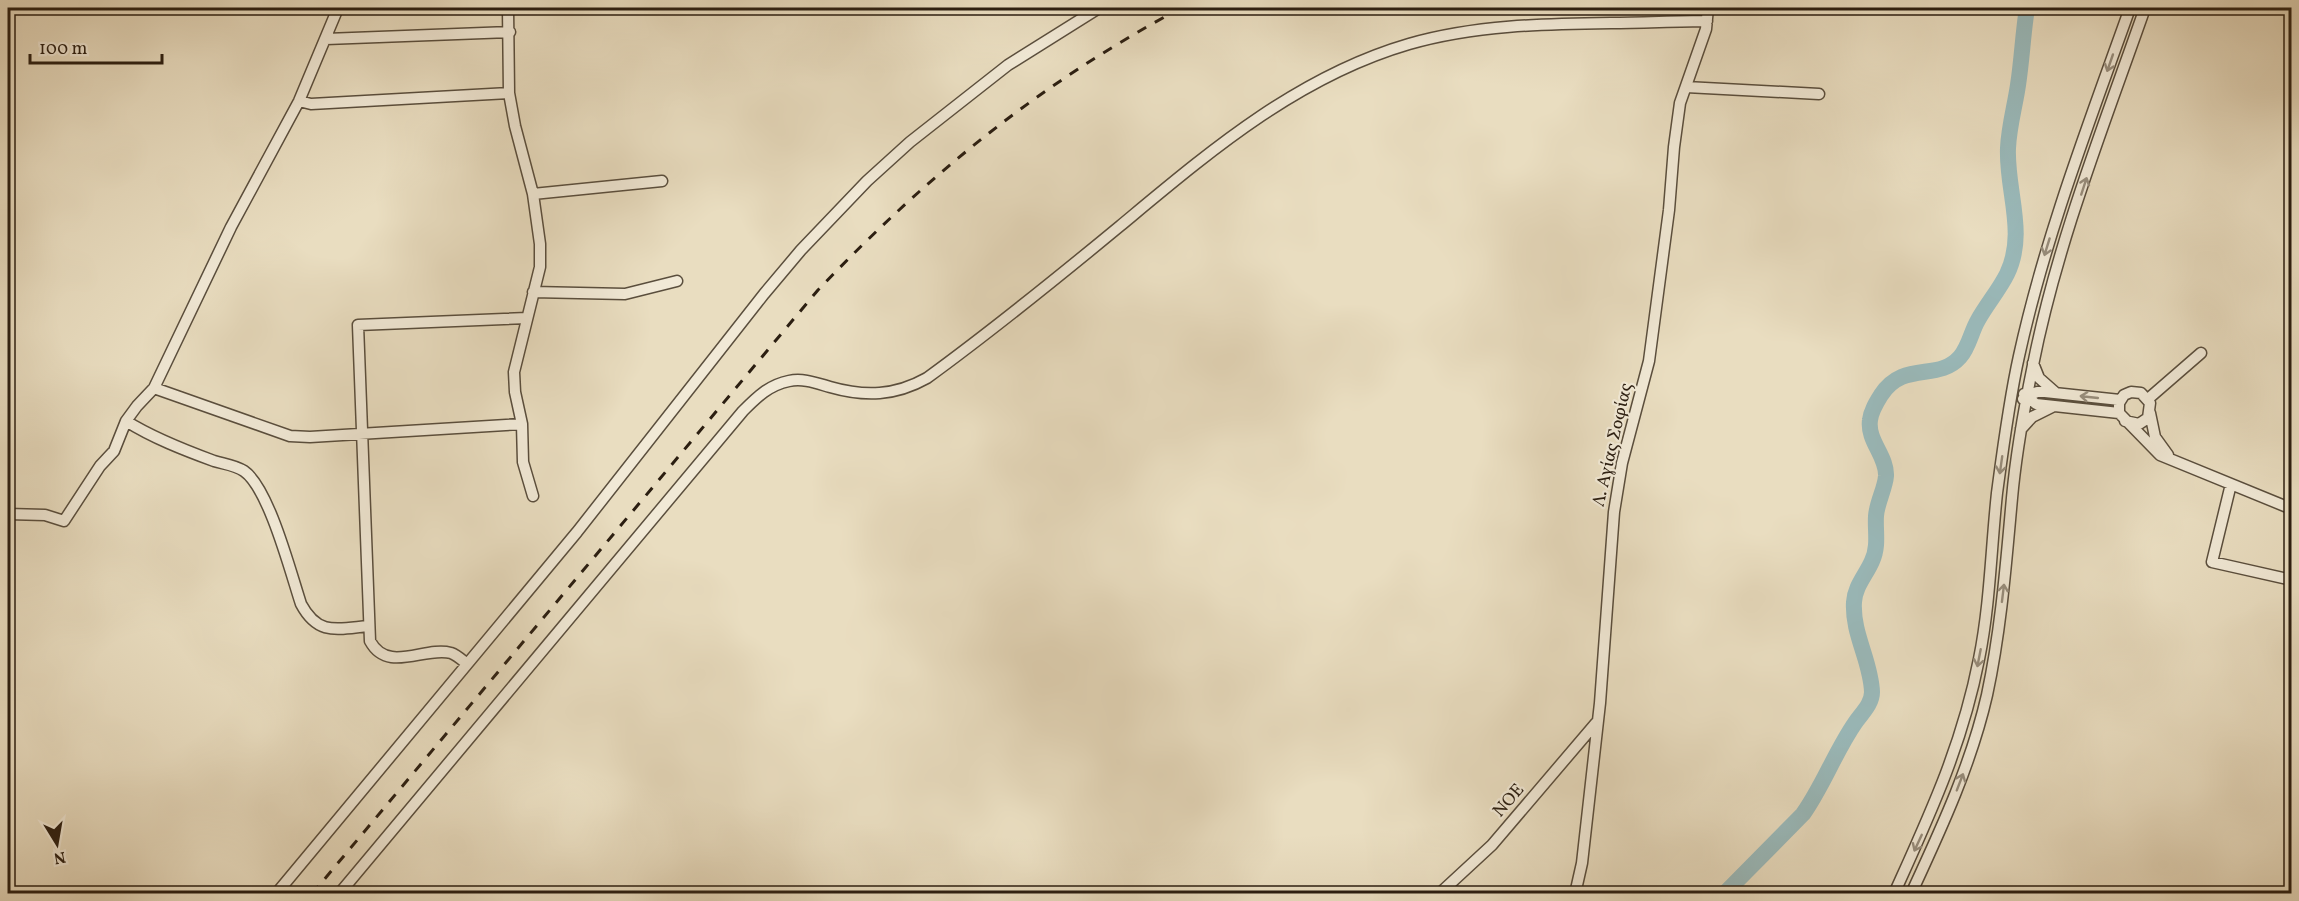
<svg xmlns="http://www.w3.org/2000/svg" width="2299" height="901" font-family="Vollkorn,serif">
  <rect width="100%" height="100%" fill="#e9ddc0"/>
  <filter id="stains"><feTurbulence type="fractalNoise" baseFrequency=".00333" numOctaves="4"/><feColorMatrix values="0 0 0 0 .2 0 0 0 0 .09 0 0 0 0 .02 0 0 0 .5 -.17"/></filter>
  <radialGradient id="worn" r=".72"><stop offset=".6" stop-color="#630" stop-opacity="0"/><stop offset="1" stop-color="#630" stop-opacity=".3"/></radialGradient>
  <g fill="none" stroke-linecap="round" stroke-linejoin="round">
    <path stroke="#9ababb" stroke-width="16" d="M1724,894L1803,814C1823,786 1835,752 1855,723C1862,713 1872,704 1872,692C1871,661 1852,634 1854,602C1855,586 1866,575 1872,561C1879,546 1875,531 1876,516C1877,502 1885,489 1886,476C1887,456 1867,441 1870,420C1871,411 1876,403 1881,395C1904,360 1938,382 1960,357C1969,347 1971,332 1978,320C1987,304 1999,290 2007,274C2027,233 2006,190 2008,148C2009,126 2015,106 2018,85C2022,59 2023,33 2027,8"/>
    <g stroke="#5a4e3d" stroke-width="13">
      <path id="minor" d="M508,8L509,93L515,126L533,194L540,244V267L514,372L515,392L522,424L523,462L533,496
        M326,39L510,32
        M1686,87L1819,94
        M299,101L311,104L509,93
        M533,194L662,181
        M533,292L625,294L677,281
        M2033,363L2039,378L2056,393
        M154,388L290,436L310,437L522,424
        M2024,394L2036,404L2119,413
        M2023,399L2037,392H2045L2120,400
        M2148,399L2201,353
        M2150,413L2155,437L2168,455
        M126,421C153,438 184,450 214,461C224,464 235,465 244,471C269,488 291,574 301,604C318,636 337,629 368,626
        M2125,421L2139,424L2148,418L2150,403L2141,393L2131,392L2124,395L2119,403V413L2160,455L2292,509
        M2021,429L2032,417L2052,407
        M2231,484L2212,562L2292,580
        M8,514L45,515L64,521L100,466L114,451L126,421L137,406L154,388L231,227L299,101L338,8
        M467,664C462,660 457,655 451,653C424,646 388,674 370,641L358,325L527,318
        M276,894L577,532L764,294L801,250L867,181L910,142L1008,65L1099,8
        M339,894L743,411C757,397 769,385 789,381C803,378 816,383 830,387C865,397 895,396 927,378C993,330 1057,278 1120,226C1208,153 1296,77 1409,44C1475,25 1543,24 1611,23C1643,23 1675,21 1707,21
        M1439,894L1492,845L1596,723
        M1575,894L1582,863L1600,703L1614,512L1622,463L1649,361L1669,210L1674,147L1680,103L1706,29L1708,8
        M1894,894C1930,814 1962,746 1979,659C1990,605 1991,549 1997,493C2003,448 2009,401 2019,356C2045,237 2089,123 2130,8
        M1911,894C1941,829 1971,765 1987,695C2001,630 2006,564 2012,498C2016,453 2024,409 2033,365C2057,243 2104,125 2145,8"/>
    </g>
    <use href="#minor" stroke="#f1e9d6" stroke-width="10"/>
    <path stroke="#2b1e11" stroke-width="3" stroke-dasharray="10 10" stroke-linecap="butt" d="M312,894L818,290C929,174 1039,84 1181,8"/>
  </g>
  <defs><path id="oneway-shaft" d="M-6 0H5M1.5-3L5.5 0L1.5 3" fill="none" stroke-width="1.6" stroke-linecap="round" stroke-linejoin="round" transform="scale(1.5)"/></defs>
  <g stroke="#988e7d">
    <use href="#oneway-shaft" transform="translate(2110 63) rotate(109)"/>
    <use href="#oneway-shaft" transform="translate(2084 186) rotate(-72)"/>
    <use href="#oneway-shaft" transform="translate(2047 247) rotate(107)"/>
    <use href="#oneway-shaft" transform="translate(2089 397) rotate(-174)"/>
    <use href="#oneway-shaft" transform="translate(2001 465) rotate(98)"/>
    <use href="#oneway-shaft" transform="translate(2003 593) rotate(-83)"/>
    <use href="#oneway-shaft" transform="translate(1979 658) rotate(101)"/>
    <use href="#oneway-shaft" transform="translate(1960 782) rotate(-69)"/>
    <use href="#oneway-shaft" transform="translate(1918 843) rotate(115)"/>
  </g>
  <g text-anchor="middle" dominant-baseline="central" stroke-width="4.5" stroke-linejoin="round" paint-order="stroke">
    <g font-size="18" fill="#2b1e11" stroke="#f1e9d6">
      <text transform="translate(1613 445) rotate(-77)">Λ. Αγίας Σοφίας</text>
      <text transform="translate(1509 801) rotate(-49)">NOE</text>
    </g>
  </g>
  <rect width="2299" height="901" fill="none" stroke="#e9ddc0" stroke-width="30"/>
  <rect x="9" y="9" width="2281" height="883" fill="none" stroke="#2b1e11" stroke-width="3"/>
  <rect x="15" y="15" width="2269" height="871" fill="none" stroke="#2b1e11" stroke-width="1.5"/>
  <g transform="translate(57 844) rotate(169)" stroke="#f1e9d6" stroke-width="4.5" paint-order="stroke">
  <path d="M0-4.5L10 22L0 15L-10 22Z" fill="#2b1e11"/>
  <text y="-9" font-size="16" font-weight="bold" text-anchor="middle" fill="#2b1e11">N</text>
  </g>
  <path d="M30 54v9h132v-9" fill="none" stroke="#2b1e11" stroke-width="3"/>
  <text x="39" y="54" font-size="18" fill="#2b1e11" stroke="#f1e9d6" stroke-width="4.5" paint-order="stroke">100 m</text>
  <rect width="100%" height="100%" filter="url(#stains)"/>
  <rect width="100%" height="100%" fill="url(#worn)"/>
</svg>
